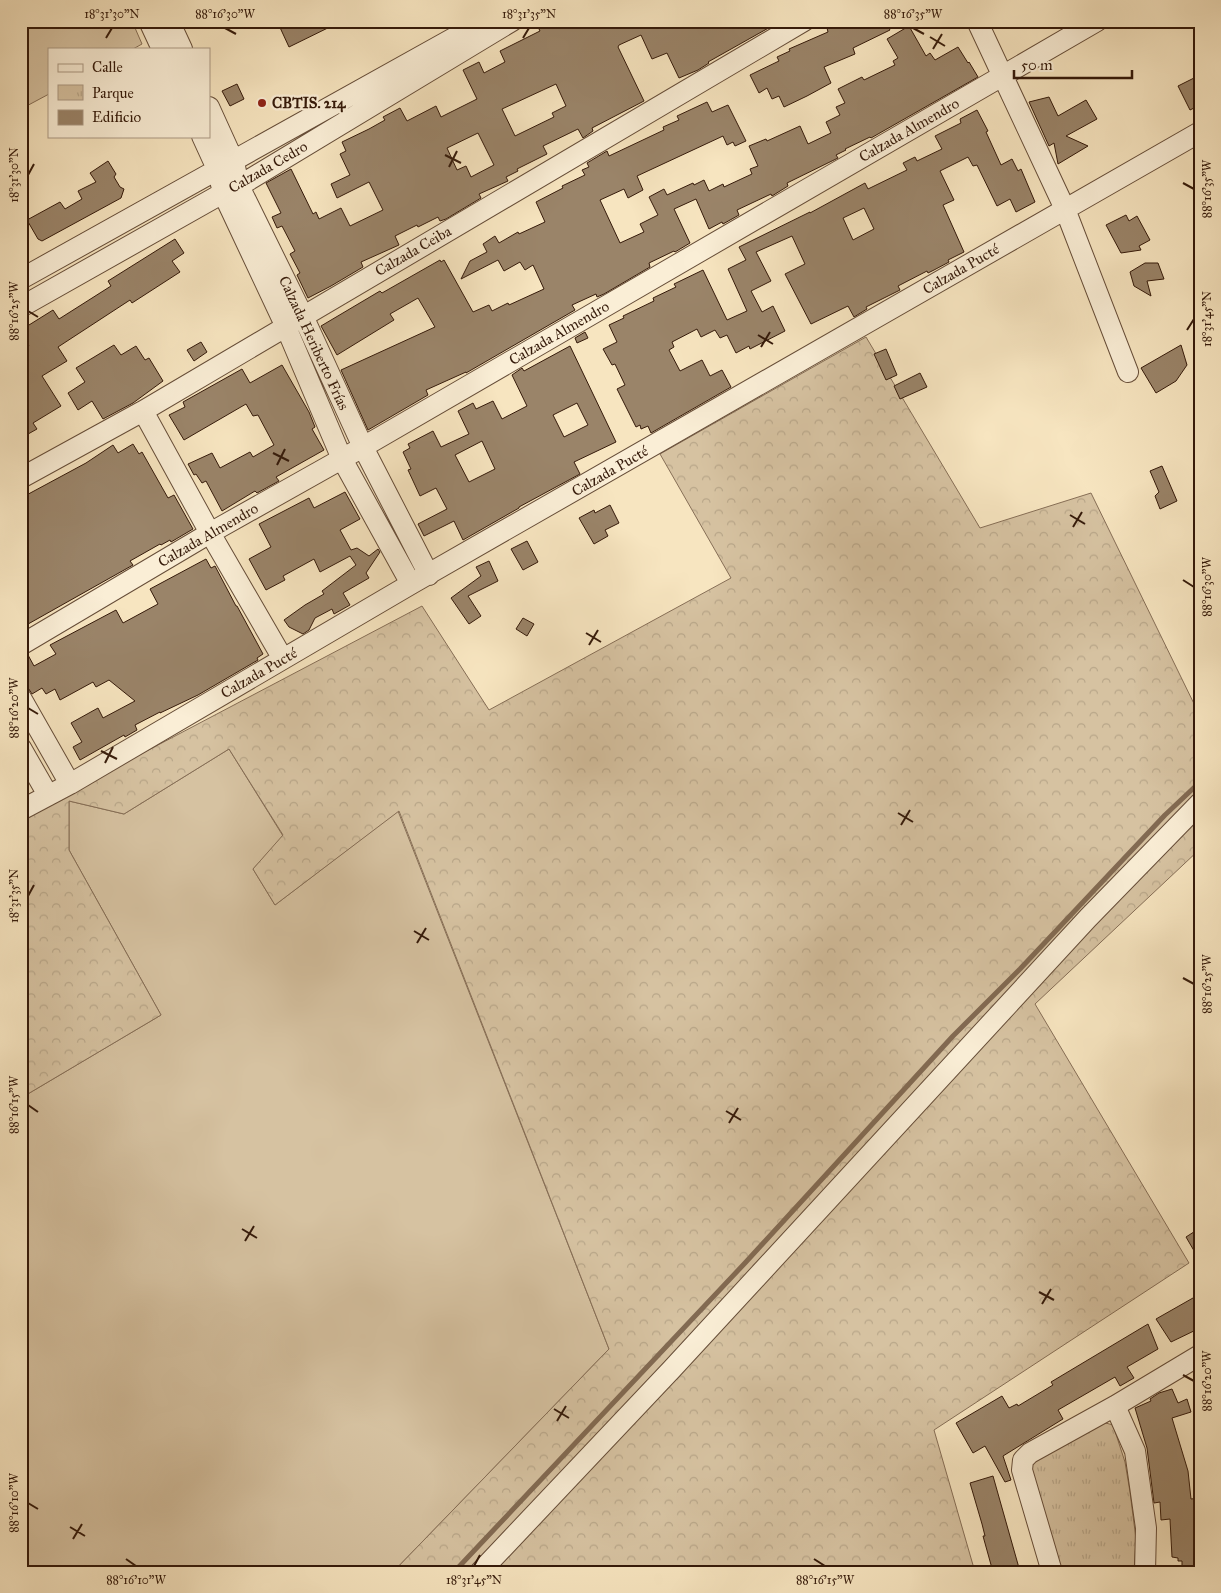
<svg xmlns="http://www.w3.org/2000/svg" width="1221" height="1593" font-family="'IM FELL Great Primer',serif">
  <defs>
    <pattern id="forest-crowns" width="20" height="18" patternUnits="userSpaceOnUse" patternTransform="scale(1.25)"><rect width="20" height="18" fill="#d6c2a1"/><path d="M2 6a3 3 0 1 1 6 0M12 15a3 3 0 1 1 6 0" fill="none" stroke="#b8a689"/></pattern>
    <pattern id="park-tufts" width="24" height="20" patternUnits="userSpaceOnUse" patternTransform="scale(1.25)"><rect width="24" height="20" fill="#d6c2a1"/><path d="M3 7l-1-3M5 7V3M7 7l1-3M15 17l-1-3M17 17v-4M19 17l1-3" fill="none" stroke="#b8a689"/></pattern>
  </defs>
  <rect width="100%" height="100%" fill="#f7e5c0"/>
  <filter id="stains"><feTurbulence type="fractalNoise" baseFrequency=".004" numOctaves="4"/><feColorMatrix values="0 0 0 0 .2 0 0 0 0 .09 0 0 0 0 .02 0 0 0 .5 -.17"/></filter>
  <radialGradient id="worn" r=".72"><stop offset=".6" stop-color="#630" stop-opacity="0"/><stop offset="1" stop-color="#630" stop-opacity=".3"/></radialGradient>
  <path fill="#d6c2a1" stroke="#866e56" d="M21,21H132L142,44L133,49H49V94L21,109Z
    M229,749L283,836L253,869L275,905L398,811L609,1349L393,1572H21V1098L161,1015L69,850V801L124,814Z"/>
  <path fill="url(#forest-crowns)" stroke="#866e56" d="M866,337L980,528L1091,493L1200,716V849L1035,1004L1189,1263L934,1430L975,1572H393L609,1349L399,811L275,905L253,869L283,835L229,749L124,814L69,801V850L161,1015L21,1098V820L101,775L422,606L489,710L731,578L660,454Z"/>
  <path fill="url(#park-tufts)" stroke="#866e56" d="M1102,1422L1113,1425L1125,1462L1130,1492L1136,1539L1134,1572H1057L1028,1471L1031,1461Z"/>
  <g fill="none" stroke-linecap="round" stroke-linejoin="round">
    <path stroke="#826a52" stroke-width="5" d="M454,1572L745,1263L953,1036L1020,969L1165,815L1200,782"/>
  </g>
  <path fill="#9a8469" stroke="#351a0a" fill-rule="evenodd" d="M277,21H342L289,47Z
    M556,21H770L772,26L708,62L709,63L698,70L679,78L667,53L652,59L641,35L619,45L618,47L644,101L592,128L593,131L583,138L578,129L543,146L547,154L517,169L518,171L506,177L508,181L479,194L481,198L446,219L440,221L438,217L418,227L417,225L395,236L399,245L361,262L363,267L331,286L308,298L297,275L300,273L290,254L295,251L282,226L277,228L272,217L281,213L266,183L291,169L313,214L316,212L319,219L341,208L350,226L383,210L369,182L337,198L331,184L350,175L340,154L346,151L342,142L369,129L385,120L383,117L400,108L407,121L436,106L441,117L477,99L463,70L479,62L484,73L505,62L500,51L540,31L539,29ZM556,84L566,106L552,113L554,117L515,136L502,109ZM478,133L494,165L471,177L466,166L457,170L447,148Z
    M845,21H885L890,30L853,48L855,54L824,67L831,83L807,96L784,107L779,96L772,99L767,88L759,93L750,75L779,61L777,57L790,51L789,49L828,32L827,28Z
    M909,26L926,56L930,53L935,60L958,47L968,63L969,62L978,77L871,138L870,137L845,149L846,150L836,155L838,158L787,183L788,186L772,196L771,194L737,210L739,215L723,224L722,222L709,229L696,199L674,209L690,243L675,252L674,251L649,263L650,267L604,294L597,297L596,294L572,305L575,310L466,373V372L426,390L428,395L368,430L341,370L435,327L418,298L390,314L394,320L337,355L321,326L380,291L382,293L440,260L441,262L444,260L473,312L489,305L492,311L508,303L509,305L544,289L533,265L525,270L520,262L504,271L498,260L461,279L470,261L487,252L483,244L495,236L499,243L518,232L519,234L545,222L536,202L563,188L562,186L585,175L582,170L589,167L587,163L607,151L609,156L664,130L663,127L679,120L677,116L707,102L712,112L728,105L746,141L735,146L733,142L727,145L723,136L637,176L643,190L628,198L624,189L600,200L620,243L644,232L640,224L658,215L649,197L664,189L667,195L693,183L694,185L704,180L709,191L723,184L724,187L752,174L750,169L758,166L749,146L766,139L767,141L800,126L808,144L831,133L826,122L840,115L836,107L845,103L838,89L862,77L864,80L895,65L893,61L898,58L887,39Z
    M1200,75V105L1190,110L1178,86Z
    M237,84L244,99L230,106L222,91Z
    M1049,97L1058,116L1086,100L1097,119L1066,136L1088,146L1058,164L1054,143L1049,146L1029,102Z
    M977,110L988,131L986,132L1001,165L1012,159L1018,171L1021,169L1035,202L1016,212L1010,199L997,206L977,165L973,166L968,157L940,171L954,200L943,205L964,252L948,260L949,262L934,270L928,273L927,271L898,286L900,290L866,307L867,309L854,317L848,306L811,324L785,274L805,264L792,236L756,252L771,281L751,291L762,312L773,306L785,331L750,349L749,346L736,353L727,335L720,338L715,330L701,337L697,329L672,342L674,347L669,350L680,371L702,360L710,376L722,370L731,387L651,433L648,426L641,429L640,425L636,427L617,389L625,385L615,364L612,365L603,349L617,342L609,325L624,318L623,316L654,301L653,298L676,287L674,284L703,270L727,320L747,311L728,269L746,260L739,247L810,212V213L865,183L868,189L907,170L903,163L915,157L917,161L942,149L935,136L961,123L960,119ZM864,208L874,229L853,240L843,218Z
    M108,161L116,174L114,177L120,187L124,189L121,198L42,241L38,239L27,220L60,202L65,209L82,199L78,191L96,182L90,173Z
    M1126,215L1129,221L1137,216L1150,240L1139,246L1141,250L1121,253L1106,225Z
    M175,239L184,253L172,261L180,272L132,303L130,300L58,347L67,361L42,376L61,406L33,423L37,429L21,438V351L29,346L21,334V330L53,310L59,319L111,286L108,281Z
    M1145,263H1158L1164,279L1147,281L1151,296L1134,286L1130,272Z
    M585,332L588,338L577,343L575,338Z
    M201,342L207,352L194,361L187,350Z
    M114,345L121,355L136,346L145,360L149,358L163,381L133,403L103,419L92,401L78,410L68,393L85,382L76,368Z
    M1181,345L1187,365L1176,381L1156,393L1141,368Z
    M570,346L616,442L574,462L580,474L519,507V508L463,540L454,521L424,536L418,524L447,509L436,488L420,496L408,470L411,469L403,452L410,448L408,444L433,431L441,447L469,434L458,411L473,403L476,409L493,401L502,419L527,406L512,375L522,368L524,371ZM577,403L588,425L564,437L553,415ZM482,441L495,469L469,482L455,455Z
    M886,349L897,375L886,380L874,354Z
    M282,365L309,412L315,427L312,429L324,450L276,477L279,481L257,493L255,491L222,511L206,481L202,483L196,474L194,475L188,464L212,453L220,468L250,452L253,457L274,445L258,415L253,416L246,404L184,440L169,415L185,407L183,402L242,369L250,383Z
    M920,373L927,387L900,399L894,386Z
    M133,444L139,454L142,452L168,498L174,495L193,529L171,542L170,540L161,545L160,544L130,561L133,565L21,628V525L28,521L21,509V498L86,463L113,445L118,453Z
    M1162,466L1177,501L1160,509L1155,496L1159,492L1150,471Z
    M345,492L360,519L340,530L351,550L357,548L369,556L378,549L380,552L366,573L369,578L343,593L350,605L334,614L332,609L315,618L309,630L303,634L289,627L284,620L305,605L324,594L322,591L356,565L350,556L320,572L314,559L283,576L285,580L266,590L249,559L271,547L259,524L309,498L314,508Z
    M610,505L619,523L605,530L608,536L594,544L579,518L594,510L595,513Z
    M527,541L538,562L523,570L511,549Z
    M206,559L211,568L215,566L236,606H237L263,654L257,658L258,660L198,695L160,713V712L135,725L137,730L125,737L124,735L80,760L73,747L82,742L71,723L98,708L103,718L135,701L109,680L96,687L93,682L60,700L55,689L46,694L42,688L32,694L21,677V657L28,655L34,666L56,654L50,645L116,610L123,623L158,604L150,589Z
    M489,561L498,581L468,596L481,616L469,624L451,598L481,576L476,567Z
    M523,618L534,624L527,636L516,629Z
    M1200,1228V1261L1186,1237Z
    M1200,1294V1328L1171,1342L1156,1319Z
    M1148,1324L1158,1349L1127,1367L1134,1378L1120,1386L1115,1377L1058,1410L1063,1419L1003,1456L1011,1480L1005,1482L985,1446L973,1453L956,1423L1002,1396L1009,1408L1017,1404L1018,1406L1053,1385L1051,1382Z
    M1172,1389L1178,1403L1187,1399L1191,1412L1172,1418L1188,1471L1191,1499L1200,1498V1517H1194L1195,1541L1200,1542V1567H1182V1561H1178V1558L1172,1557L1170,1519L1161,1520L1160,1502L1154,1503L1147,1448L1135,1408L1151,1401L1150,1399L1159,1393Z
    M993,1476L1019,1568L1015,1569V1572H993L983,1536H985L982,1524L970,1483Z"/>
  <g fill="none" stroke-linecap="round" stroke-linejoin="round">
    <g stroke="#664d38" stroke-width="22">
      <path id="minor" d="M149,21L162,49
        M169,21L182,49
        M977,21L1065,209L1128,372
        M209,107L234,162L239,186L303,316L363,447L429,575
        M202,136L218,171L223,193L286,327L342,459L411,584
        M21,279L484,21
        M21,307L223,193L239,186L512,21
        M143,411L210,533L283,659
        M21,478L143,411L804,21
        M21,645L210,533L363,447L1097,21
        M21,698L70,784
        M21,748L48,795
        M21,810L70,784L411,584L1200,132
        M1115,1406L1135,1451L1146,1528L1145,1572
        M480,1572L672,1369L1088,918L1200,803
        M1052,1572L1022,1470L1023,1460L1030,1453L1115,1406L1200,1355"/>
    </g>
    <use href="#minor" stroke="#faeed6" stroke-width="20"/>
  </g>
  <path fill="none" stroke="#351a0a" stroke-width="2" d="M225,28L236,34M913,28L924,34M930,37L945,46M106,38L112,28M523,38L529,28M933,49L942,34M445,155L461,163M449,167L457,151M28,175L34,164M1183,183L1194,189M28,311L38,317M1187,330L1194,319M758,335L773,344M761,347L770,332M273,453L289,461M277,465L285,449M1070,515L1085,524M1073,527L1082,512M1183,580L1194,587M586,633L601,642M589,645L598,630M28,708L38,714M101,751L117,759M105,763L113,747M898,813L913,822M901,825L910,810M28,896L34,885M414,931L429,940M417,943L426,928M1183,978L1194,984M28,1105L38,1112M726,1111L741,1120M729,1123L738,1108M242,1229L257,1238M245,1241L254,1226M1039,1292L1054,1300M1042,1304L1051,1289M1183,1375L1194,1381M554,1409L569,1418M557,1421L566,1406M28,1503L38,1509M70,1527L85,1536M73,1539L82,1524M126,1559L136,1566M814,1559L825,1566M474,1566L480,1555"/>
  <circle fill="#8f2418" stroke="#faeed6" stroke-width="2" cx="262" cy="103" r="5"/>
  <g text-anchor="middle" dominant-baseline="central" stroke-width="4.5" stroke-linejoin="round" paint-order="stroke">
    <g font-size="15" font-weight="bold" fill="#351a0a" stroke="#faeed6" text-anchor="start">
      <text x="272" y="103">CBTIS. 214</text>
    </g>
    <g font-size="15" fill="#351a0a" stroke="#faeed6">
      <text transform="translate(909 130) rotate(-30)">Calzada Almendro</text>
      <text transform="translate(268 167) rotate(-30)">Calzada Cedro</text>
      <text transform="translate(413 251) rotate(-30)">Calzada Ceiba</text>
      <text transform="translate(961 269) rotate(-30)">Calzada Pucté</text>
      <text transform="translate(559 333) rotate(-30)">Calzada Almendro</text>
      <text transform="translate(314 343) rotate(65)">Calzada Heriberto Frías</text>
      <text transform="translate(610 471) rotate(-30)">Calzada Pucté</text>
      <text transform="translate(208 535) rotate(-30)">Calzada Almendro</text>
      <text transform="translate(259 673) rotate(-30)">Calzada Pucté</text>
    </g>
  </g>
  <rect width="1221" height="1593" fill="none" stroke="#f7e5c0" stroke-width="55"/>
  <rect x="48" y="48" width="162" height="90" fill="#faeed6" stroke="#ab9984"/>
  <rect x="58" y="64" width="25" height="8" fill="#faeed6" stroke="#ab9984"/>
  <text x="92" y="72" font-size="15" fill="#351a0a">Calle</text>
  <rect x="58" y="85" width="25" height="15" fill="url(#park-tufts)" stroke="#ab9984"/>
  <text x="92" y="98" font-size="15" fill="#351a0a">Parque</text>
  <rect x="58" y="110" width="25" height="15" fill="#9a8469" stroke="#ab9984"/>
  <text x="92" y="122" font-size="15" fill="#351a0a">Edificio</text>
  <path d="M1014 70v8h118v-8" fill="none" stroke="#351a0a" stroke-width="2.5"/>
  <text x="1021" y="70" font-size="15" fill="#351a0a" stroke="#faeed6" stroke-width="4" paint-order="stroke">50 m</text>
  <rect x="28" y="28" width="1166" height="1538" fill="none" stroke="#351a0a" stroke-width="2"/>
  <g font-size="12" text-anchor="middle" fill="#351a0a">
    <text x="112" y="18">18°31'30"N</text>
    <text x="225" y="18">88°16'30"W</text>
    <text x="529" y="18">18°31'35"N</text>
    <text x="913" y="18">88°16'35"W</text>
    <text transform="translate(14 175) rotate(-90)" y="4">18°31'30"N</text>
    <text transform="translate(1207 189) rotate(-90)" y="4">88°16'35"W</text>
    <text transform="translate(14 311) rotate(-90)" y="4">88°16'25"W</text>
    <text transform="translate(1207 319) rotate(-90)" y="4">18°31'45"N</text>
    <text transform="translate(1207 587) rotate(-90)" y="4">88°16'30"W</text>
    <text transform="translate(14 708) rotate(-90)" y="4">88°16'20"W</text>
    <text transform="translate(14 896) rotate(-90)" y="4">18°31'35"N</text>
    <text transform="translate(1207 984) rotate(-90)" y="4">88°16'25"W</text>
    <text transform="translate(14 1105) rotate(-90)" y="4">88°16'15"W</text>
    <text transform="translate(1207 1381) rotate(-90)" y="4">88°16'20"W</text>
    <text transform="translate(14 1503) rotate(-90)" y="4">88°16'10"W</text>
    <text x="136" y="1584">88°16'10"W</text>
    <text x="474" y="1584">18°31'45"N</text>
    <text x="825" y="1584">88°16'15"W</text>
  </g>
  <rect width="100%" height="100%" filter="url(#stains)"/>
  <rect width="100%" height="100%" fill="url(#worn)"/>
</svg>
